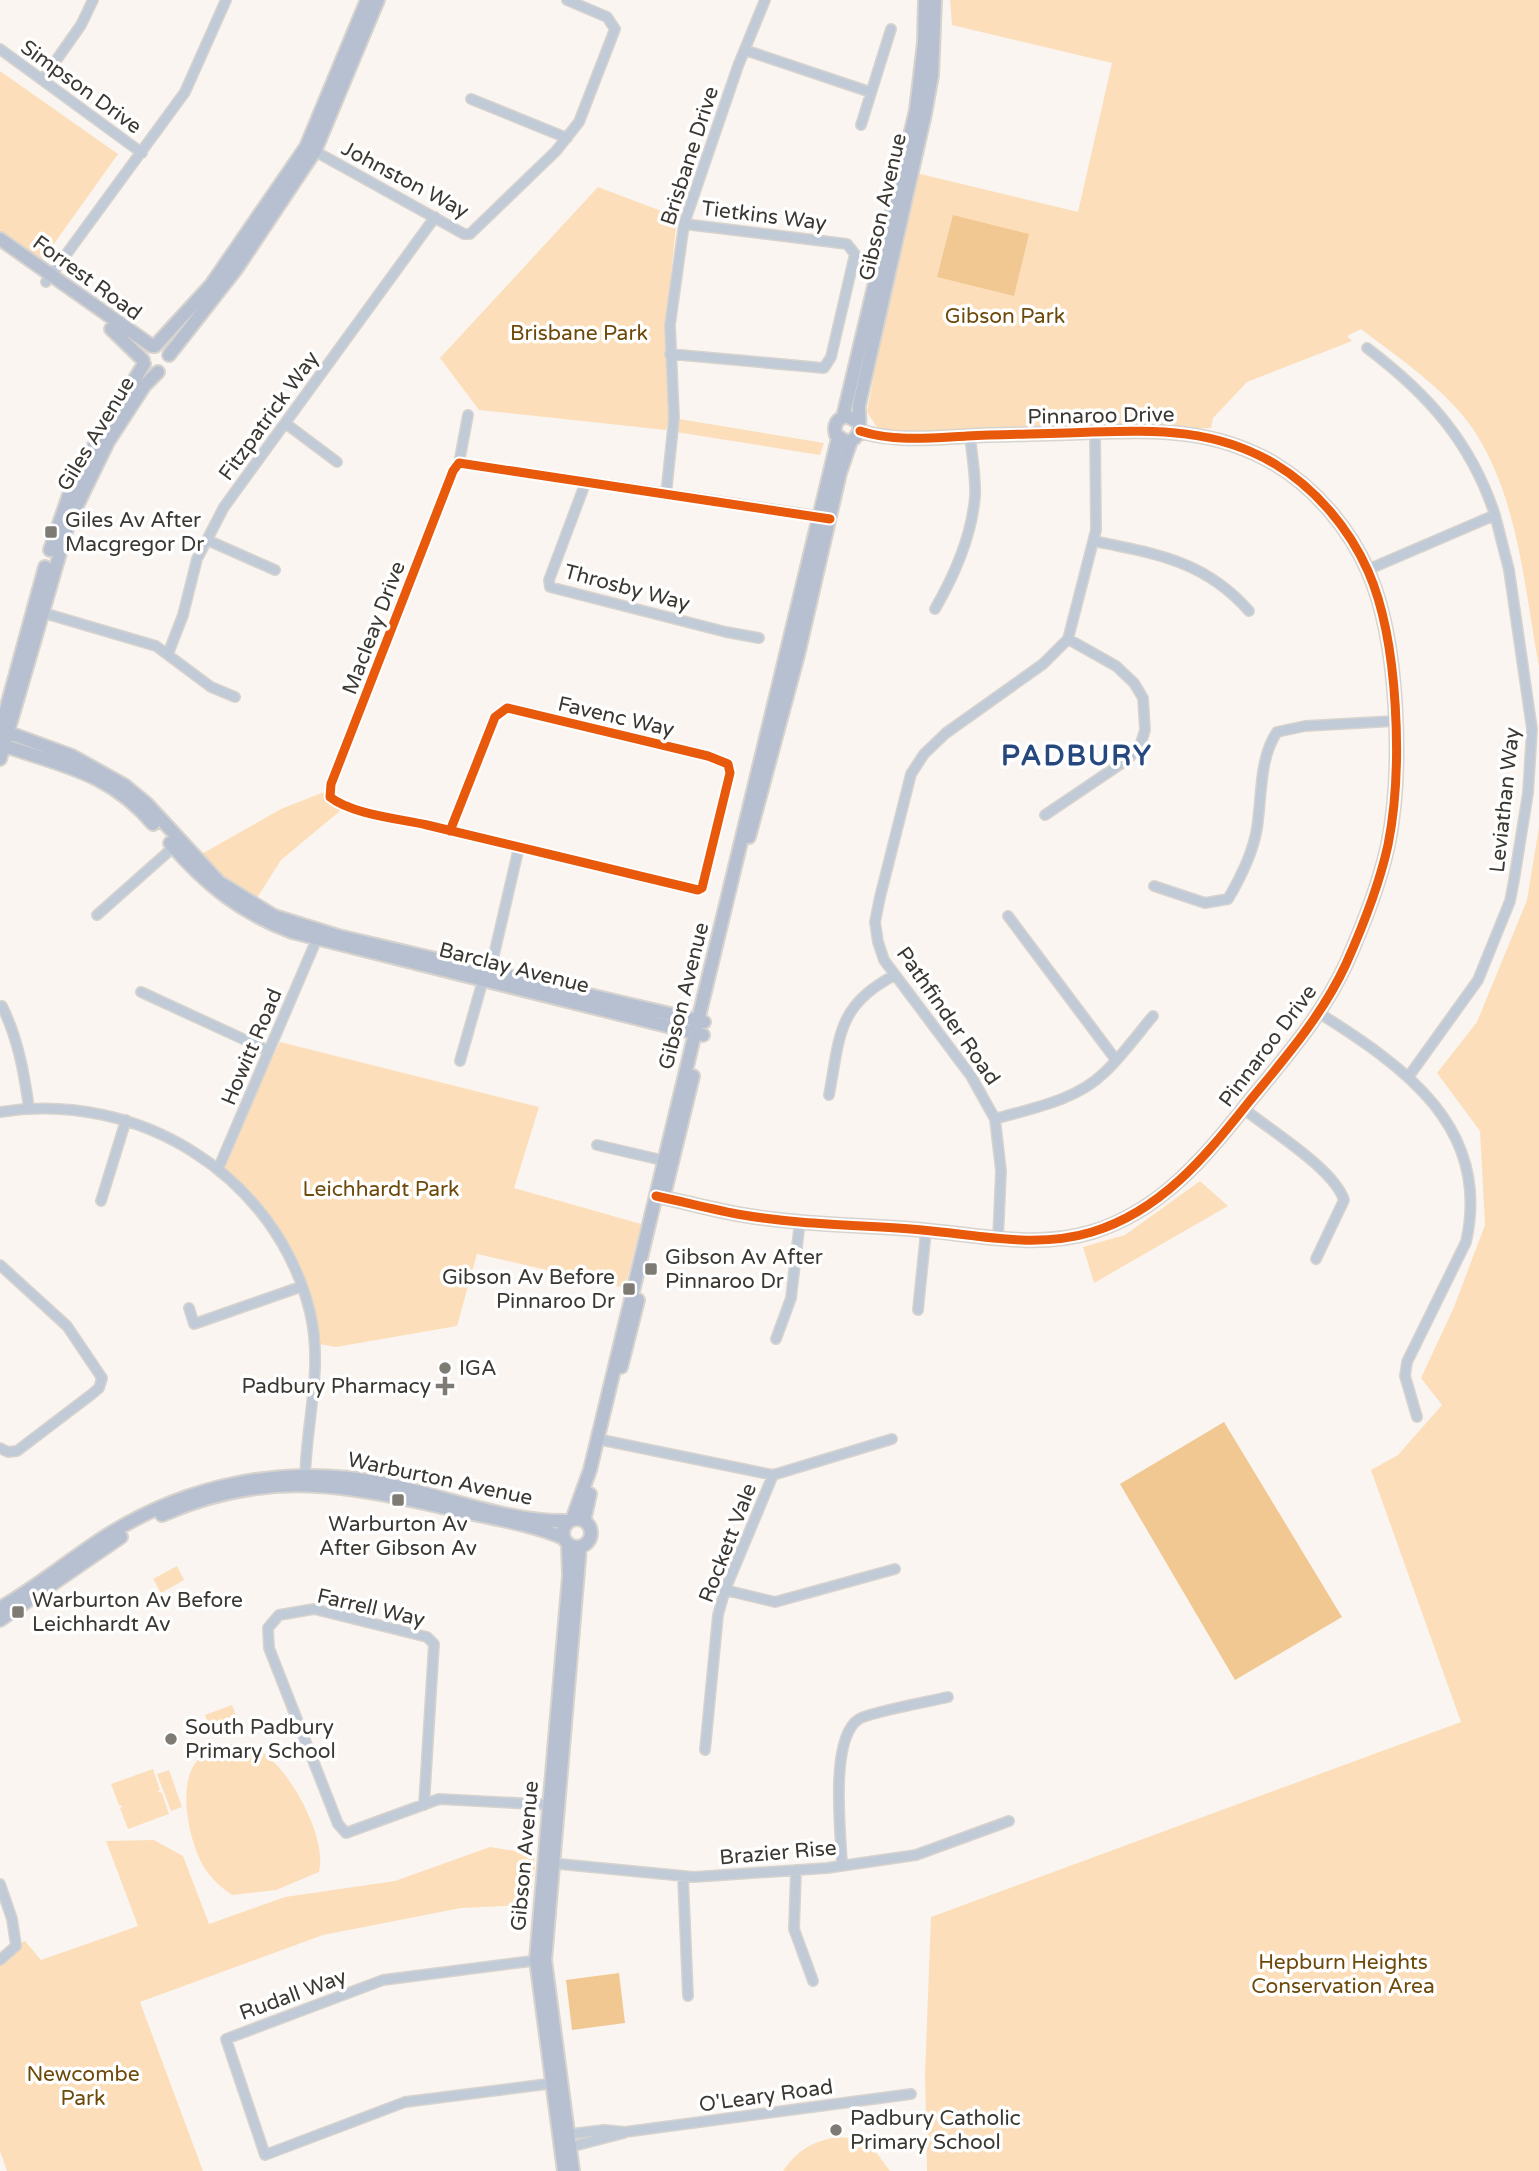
<svg xmlns="http://www.w3.org/2000/svg" width="1539" height="2171" font-family="'Varela Round',sans-serif">
  <rect width="100%" height="100%" fill="#faf5f0"/>
  <path fill="#fcdfba" d="M950,0H1539V667C1525,592 1519,504 1478,437C1453,394 1400,359 1361,329L1347,336L1352,341L1247,382L1213,418L1211,428L941,434L878,429L867,412L912,172L1078,212L1112,63L952,25Z
    M0,71L118,154L41,262L0,232Z
    M598,187L677,217L666,323L674,392L666,430L479,410L440,358Z
    M679,419L824,443L820,455L676,432Z
    M324,792L346,806L281,860L253,904L198,856L281,809Z
    M1539,827V2171H927L925,2074L931,1917L1461,1722L1371,1470L1398,1455L1442,1405L1421,1378L1454,1307L1485,1225L1480,1131L1437,1073L1477,1022L1527,900Z
    M280,1042L539,1107L514,1188L641,1224L625,1288L477,1254L457,1326L336,1347L314,1343C304,1266 269,1223 219,1167Z
    M1200,1181L1228,1206L1094,1283L1083,1247L1125,1235Z
    M177,1566L184,1580L161,1593L153,1579Z
    M232,1705L238,1721L210,1731L205,1715Z
    M232,1744C241,1745 251,1745 259,1750C289,1767 328,1838 319,1872L276,1890L232,1895C223,1889 215,1882 208,1873C190,1850 175,1783 198,1760C206,1751 221,1748 232,1744Z
    M153,1769L160,1790L157,1791L162,1793L169,1814L128,1829L120,1808L123,1806L119,1805L111,1784Z
    M169,1770L182,1807L171,1811L157,1774Z
    M154,1840L183,1856L209,1924L285,1897L395,1881L490,1847L534,1854L535,1868L528,1905L461,1908L323,1935L140,2002L203,2171H7L0,2151V1952L25,1941L41,1960L138,1926L106,1841Z
    M837,2137C868,2139 872,2146 890,2171H783C798,2150 811,2142 837,2137Z"/>
  <path fill="#f1c891" d="M953,215L1029,234L1014,296L937,277Z
    M1224,1422L1342,1617L1235,1680L1120,1484Z
    M619,1973L625,2023L572,2030L566,1980Z"/>
  <g fill="none" stroke-linecap="round" stroke-linejoin="round">
    <g stroke="#d7d3ce" stroke-width="12">
      <path id="street" d="M0,49L142,153
        M745,50L870,92
        M43,79L81,25L93,0
        M471,99L567,138
        M861,125L891,29
        M311,149L464,234H470L556,151L579,122L615,29L607,17L567,0
        M46,282L185,92L226,0
        M1367,348C1428,394 1471,442 1495,515
        M670,354L824,368L831,357L855,254L847,244L684,224
        M285,423L337,462
        M459,463L468,415
        M585,484L549,580L550,587L726,632L759,638
        M666,495L674,418L670,325L684,224L738,66L765,0
        M207,540L275,570
        M1094,541C1157,554 1205,561 1249,611
        M1367,570L1495,515L1509,570L1532,729L1528,793L1514,880L1510,901L1478,980L1409,1076
        M935,609C954,576 972,534 975,496C976,477 972,456 970,436
        M37,611L156,646L211,687L235,697
        M168,654L183,615L197,559L224,507L435,217
        M1045,815L1128,759L1140,746L1145,730L1143,698L1134,683L1116,666L1068,639
        M450,831L495,717L507,708L708,756L728,764L730,773L702,888L698,890C608,868 517,847 427,825C400,819 351,814 330,797L331,784L453,471L459,463L824,517
        M1154,886L1205,903L1228,899C1241,877 1253,853 1257,828C1262,797 1259,758 1277,732L1305,726L1395,721
        M97,915L177,844
        M1008,916L1116,1060
        M141,992L269,1051
        M2,1006C18,1039 24,1072 29,1108
        M1319,1013C1403,1066 1492,1127 1466,1242L1407,1362L1405,1376L1417,1417
        M460,1061L483,980L490,972L519,847
        M829,1095C840,1036 837,1005 895,975
        M1244,1109C1270,1130 1334,1169 1344,1200L1316,1259
        M0,1112C138,1090 276,1175 310,1312C324,1370 305,1425 305,1482
        M995,1119C1032,1108 1075,1101 1104,1073C1122,1056 1137,1035 1153,1016
        M597,1145L670,1162
        M219,1167L319,934
        M101,1201L126,1120
        M998,1239L1001,1171L995,1119L971,1076L884,960L878,942L875,922L880,897L911,774L924,754L946,733L1043,664L1068,639L1096,530L1095,432
        M0,1265L67,1326L102,1378L99,1388L92,1394L17,1451L8,1452L0,1448
        M189,1308L194,1324L300,1287
        M918,1310L926,1231
        M776,1339L791,1298L800,1221
        M597,1439L773,1475L892,1439
        M725,1590L775,1602L895,1569
        M705,1750L718,1615L725,1590L773,1475
        M424,1805L434,1644L427,1637L314,1609L279,1615L268,1628L269,1648L338,1824L346,1833L439,1799L553,1805
        M549,1863L694,1877L827,1868L916,1855L1009,1821
        M842,1866C841,1834 829,1738 859,1719C870,1712 931,1701 948,1697
        M796,1870L794,1929L813,1981
        M683,1876L688,1996
        M0,1884L12,1919L16,1946L0,1960
        M540,1960L383,1980L226,2039L265,2155L405,2102L555,2083
        M563,2135L604,2130L625,2132L911,2094
        M566,2148L624,2133"/>
    </g>
    <g stroke="#d7d3ce" stroke-width="16">
      <path id="secondary" d="M0,239L152,346
        M111,329L143,360
        M155,346L211,285L306,147L367,0
        M169,355L237,268L315,151L378,0
        M843,417L916,110L924,43L925,0
        M858,422L847,416C837,418 833,425 836,435L847,442C865,437 858,420 859,405L925,114L932,75L935,0
        M50,550L70,492L94,446L144,364
        M1,730L72,756L124,785L147,804L219,882L274,916L338,936L704,1022
        M0,732L45,567
        M0,744C60,766 109,771 153,824
        M0,759L69,522L108,442L145,385L158,372
        M749,837L798,655L840,473L851,441
        M170,843C205,884 241,913 292,932L703,1035
        M665,1191L693,1076
        M656,1196C685,1202 714,1210 743,1215C802,1225 863,1225 922,1230C979,1235 1036,1249 1092,1232C1161,1211 1205,1157 1248,1103C1284,1059 1322,1016 1346,964C1363,926 1379,886 1388,845C1403,770 1399,641 1368,571C1349,528 1315,488 1275,464C1216,429 1158,430 1092,432C1051,434 1009,434 967,436C931,438 894,442 860,431
        M621,1367L638,1300
        M162,1515C268,1468 347,1485 455,1510C491,1518 530,1524 564,1538
        M563 1533a14 14 0 1 1 28 0a14 14 0 1 1-28 0Z
        M572,1520L590,1470L838,438
        M584,1521L590,1494
        M0,1608C37,1587 70,1559 106,1536C188,1484 286,1464 382,1483C441,1495 509,1523 569,1521
        M0,1620L121,1537
        M564,2171L536,1960L569,1576L568,1544
        M573,2171L545,1960L580,1547"/>
    </g>
    <use href="#street" stroke="#c1cad7" stroke-width="9"/>
    <use href="#secondary" stroke="#b6c0d1" stroke-width="12"/>
    <g stroke="#fff" stroke-width="13">
      <path id="cycleway" d="M450,831L495,717L507,708L708,756L728,764L730,773L702,888L698,890C608,868 517,847 427,825C400,819 351,814 330,797L331,784L453,471L459,463L830,519
        M656,1196C685,1202 714,1210 743,1215C802,1225 863,1225 922,1230C979,1235 1036,1249 1092,1232C1161,1211 1205,1157 1248,1103C1284,1059 1322,1016 1346,964C1363,926 1379,886 1388,845C1403,770 1399,641 1368,571C1349,528 1315,488 1275,464C1216,429 1158,430 1092,432C1051,434 1009,434 967,436C931,438 894,442 860,431"/>
    </g>
    <use href="#cycleway" stroke="#e8590c" stroke-width="9"/>
  </g>
  <g fill="#7e7a74" stroke="#fff" stroke-width="2.5">
    <rect x="44" y="525" width="14" height="14" rx="3.5"/>
    <rect x="644" y="1262" width="14" height="14" rx="3.5"/>
    <rect x="622" y="1282" width="14" height="14" rx="3.5"/>
    <circle cx="445" cy="1368" r="7"/>
    <path d="M441.5 1375.5h7v7h7v7h-7v7h-7v-7h-7v-7h7z"/>
    <rect x="391" y="1493" width="14" height="14" rx="3.5"/>
    <rect x="11" y="1605" width="14" height="14" rx="3.5"/>
    <circle cx="171" cy="1739" r="7"/>
    <circle cx="836" cy="2130" r="7"/>
  </g>
  <g text-anchor="middle" dominant-baseline="central" stroke-width="7" stroke-linejoin="round" paint-order="stroke">
    <g font-size="21" fill="#3b3731" stroke="#fff">
      <text transform="translate(81 87) rotate(36)">Simpson Drive</text>
      <text transform="translate(690 156) rotate(-72)">Brisbane Drive</text>
      <text transform="translate(405 180) rotate(28)">Johnston Way</text>
      <text transform="translate(883 207) rotate(-77)">Gibson Avenue</text>
      <text transform="translate(764 216) rotate(7)">Tietkins Way</text>
      <text transform="translate(87 278) rotate(36)">Forrest Road</text>
      <text transform="translate(269 416) rotate(-54)">Fitzpatrick Way</text>
      <text transform="translate(1101 416) rotate(-1)">Pinnaroo Drive</text>
      <text transform="translate(96 434) rotate(-59)">Giles Avenue</text>
      <text transform="translate(627 588) rotate(15)">Throsby Way</text>
      <text transform="translate(374 628) rotate(-69)">Macleay Drive</text>
      <text transform="translate(616 717) rotate(13)">Favenc Way</text>
      <text transform="translate(1505 800) rotate(-84)">Leviathan Way</text>
      <text transform="translate(514 968) rotate(14)">Barclay Avenue</text>
      <text transform="translate(684 996) rotate(-76)">Gibson Avenue</text>
      <text transform="translate(948 1016) rotate(55)">Pathfinder Road</text>
      <text transform="translate(1268 1046) rotate(-53)">Pinnaroo Drive</text>
      <text transform="translate(252 1047) rotate(-67)">Howitt Road</text>
      <text transform="translate(440 1479) rotate(12)">Warburton Avenue</text>
      <text transform="translate(728 1543) rotate(-69)">Rockett Vale</text>
      <text transform="translate(371 1608) rotate(13)">Farrell Way</text>
      <text transform="translate(778 1853) rotate(-5)">Brazier Rise</text>
      <text transform="translate(525 1856) rotate(-85)">Gibson Avenue</text>
      <text transform="translate(293 1995) rotate(-20)">Rudall Way</text>
      <text transform="translate(766 2096) rotate(-8)">O'Leary Road</text>
    </g>
    <g font-size="21" fill="#6d490a" stroke="#fff">
      <text x="1005" y="316">Gibson Park</text>
      <text x="579" y="333">Brisbane Park</text>
      <text x="381" y="1189">Leichhardt Park</text>
      <text x="1343" y="1962">Hepburn Heights<tspan x="1343" dy="24">Conservation Area</tspan></text>
      <text x="83" y="2074">Newcombe<tspan x="83" dy="24">Park</tspan></text>
    </g>
    <g font-size="21" fill="#3b3731" stroke="#fff" text-anchor="start">
      <text x="65" y="520">Giles Av After<tspan x="65" dy="24">Macgregor Dr</tspan></text>
      <text x="665" y="1257">Gibson Av After<tspan x="665" dy="24">Pinnaroo Dr</tspan></text>
      <text x="615" y="1277" text-anchor="end">Gibson Av Before<tspan x="615" dy="24">Pinnaroo Dr</tspan></text>
      <text x="459" y="1368">IGA</text>
      <text x="431" y="1386" text-anchor="end">Padbury Pharmacy</text>
      <text x="398" y="1524" text-anchor="middle">Warburton Av<tspan x="398" dy="24">After Gibson Av</tspan></text>
      <text x="32" y="1600">Warburton Av Before<tspan x="32" dy="24">Leichhardt Av</tspan></text>
      <text x="185" y="1727">South Padbury<tspan x="185" dy="24">Primary School</tspan></text>
      <text x="850" y="2118">Padbury Catholic<tspan x="850" dy="24">Primary School</tspan></text>
    </g>
    <g font-size="28" font-weight="bold" letter-spacing="2" fill="#27487f" stroke="#fff">
      <text x="1077" y="756">PADBURY</text>
    </g>
  </g>
</svg>
